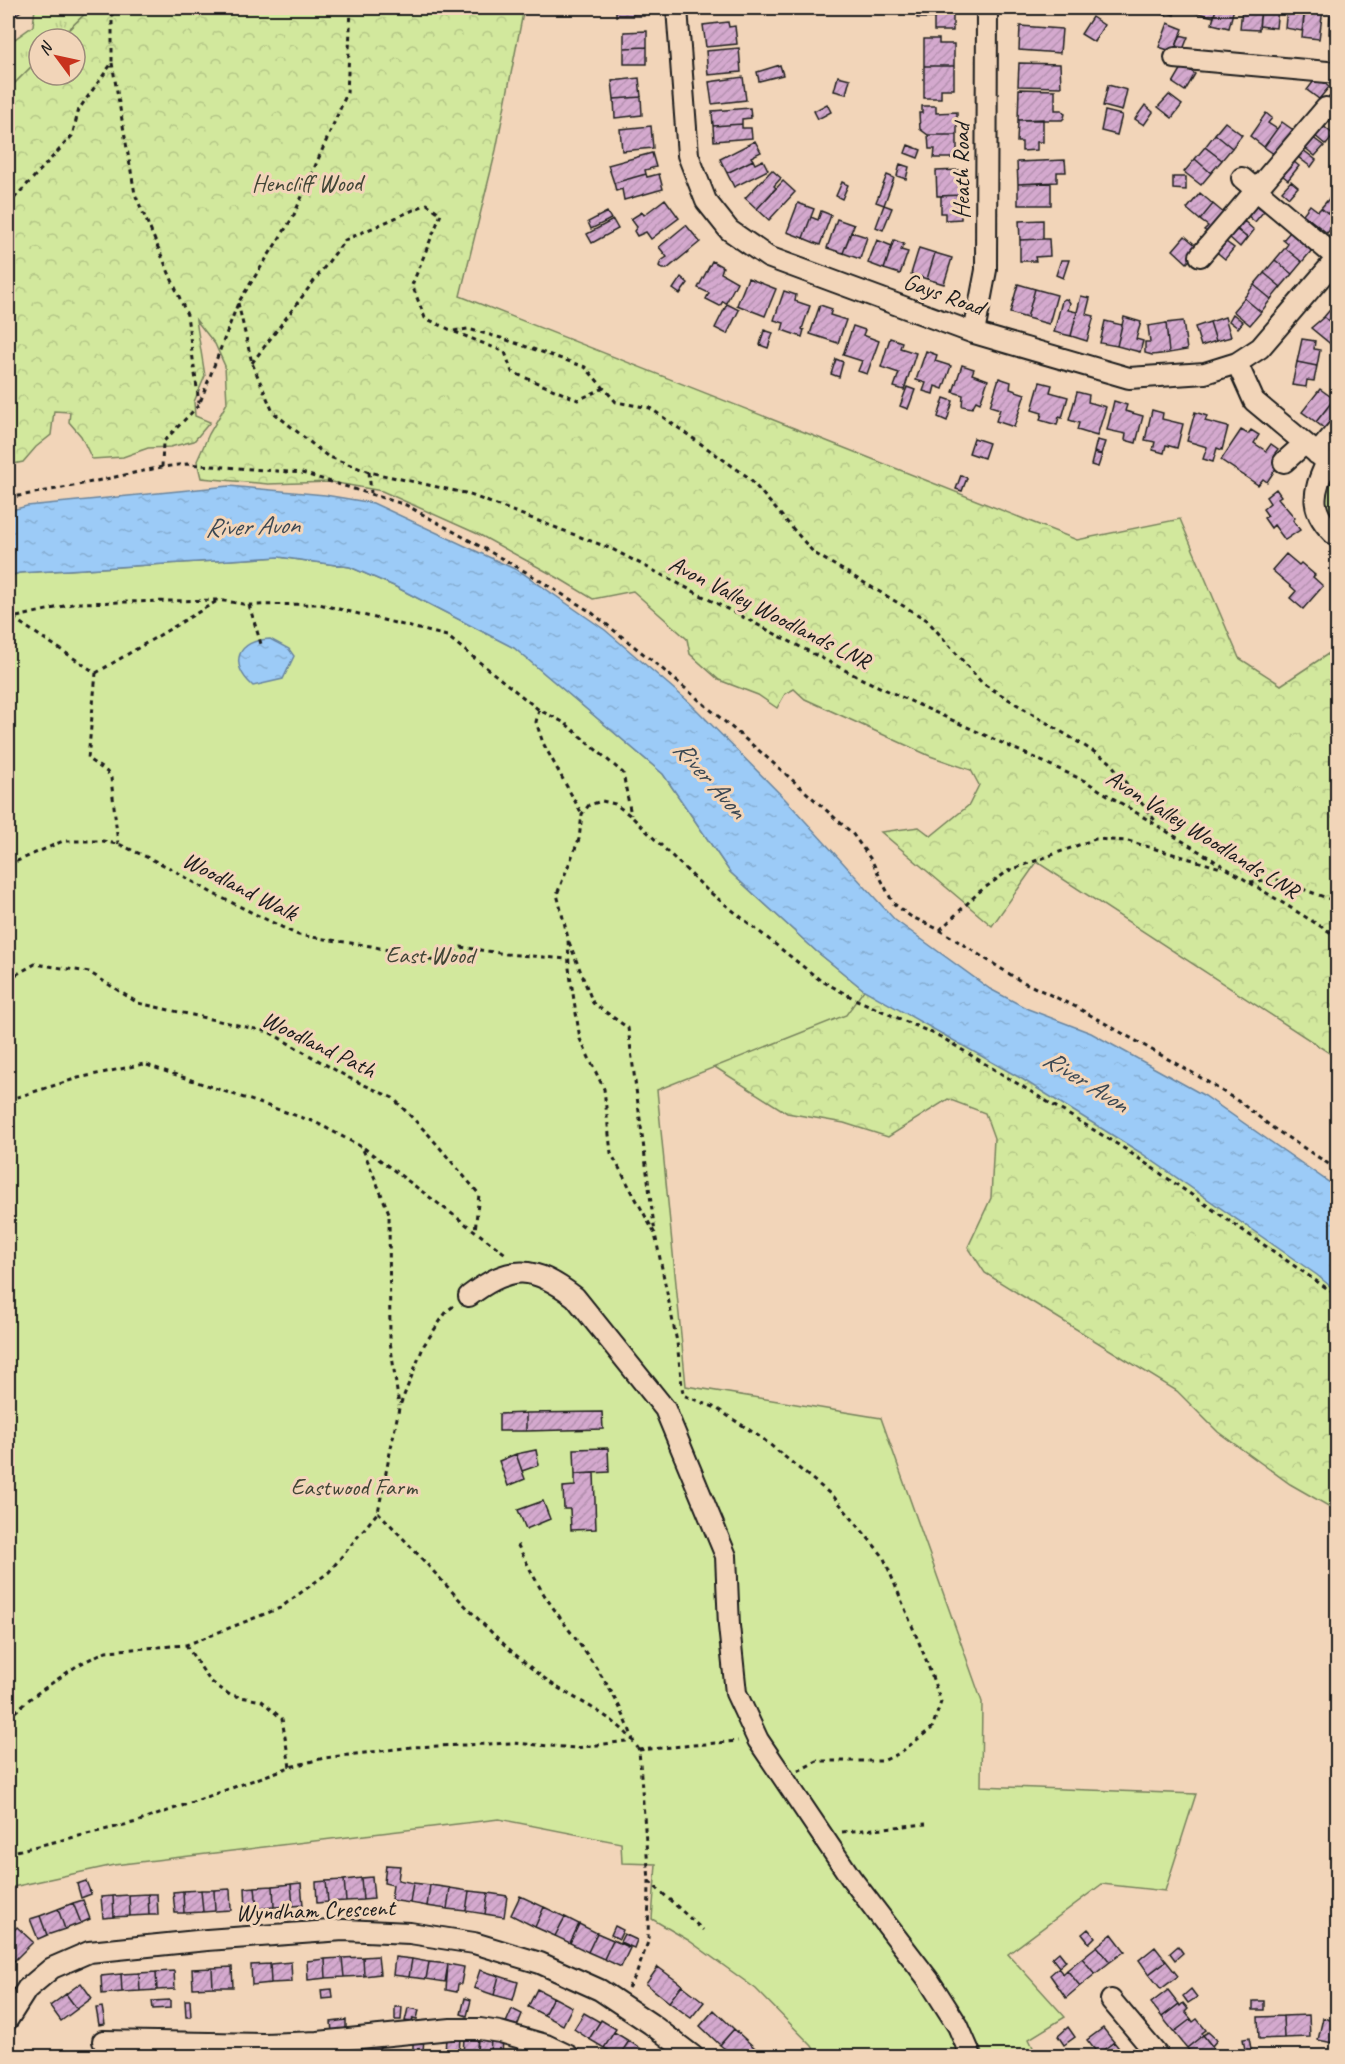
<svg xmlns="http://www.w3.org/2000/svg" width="1345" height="2064" font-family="Caveat,sans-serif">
  <defs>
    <pattern id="grass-tufts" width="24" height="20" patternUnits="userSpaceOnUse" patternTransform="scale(1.5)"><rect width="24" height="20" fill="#d2e89d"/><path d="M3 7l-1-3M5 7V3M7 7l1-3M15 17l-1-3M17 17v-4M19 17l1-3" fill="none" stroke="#b4c687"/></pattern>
    <pattern id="forest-crowns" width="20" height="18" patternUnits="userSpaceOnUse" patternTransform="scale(1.5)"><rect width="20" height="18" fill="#d2e89d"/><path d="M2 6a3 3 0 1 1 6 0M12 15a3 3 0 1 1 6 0" fill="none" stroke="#b4c687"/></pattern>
    <pattern id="water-ripples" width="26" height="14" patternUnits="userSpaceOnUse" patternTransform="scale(1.5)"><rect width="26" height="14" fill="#9ccbf7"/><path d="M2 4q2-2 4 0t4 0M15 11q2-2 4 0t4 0" fill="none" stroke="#86aed3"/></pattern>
    <pattern id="building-hatch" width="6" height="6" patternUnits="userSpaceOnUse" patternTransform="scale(1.5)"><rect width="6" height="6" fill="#d4a9ce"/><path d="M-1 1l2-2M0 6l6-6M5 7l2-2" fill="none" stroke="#b591b0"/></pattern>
  </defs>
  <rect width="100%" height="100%" fill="#f2d5b9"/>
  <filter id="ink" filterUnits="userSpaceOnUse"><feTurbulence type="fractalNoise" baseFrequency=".0167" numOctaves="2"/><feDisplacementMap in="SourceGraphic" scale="12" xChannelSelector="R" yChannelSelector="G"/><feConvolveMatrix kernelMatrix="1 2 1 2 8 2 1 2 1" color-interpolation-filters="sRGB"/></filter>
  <g filter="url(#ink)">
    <path fill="url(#grass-tufts)" stroke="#77825c" stroke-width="1.5" d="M35,8H91L59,39H39V59L8,90V44L33,26Z
      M1328,479L1337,488V531L1322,507Z"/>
    <path fill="url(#forest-crowns)" stroke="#77825c" stroke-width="1.5" d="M91,8H524L496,150L460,296L1077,540L1180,519L1239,658L1281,685L1337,648V1058L1037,862L992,926L881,832L919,827L931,836L969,805L979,785L971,770L930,756L805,699L794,689L785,694L777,708L758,695L719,680L690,654L687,639L633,591L593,599L560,579L480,535L382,491L331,482L268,484L201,478L197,461L209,434L227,403L225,366L215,344L196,320L205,376L194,402L195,416L210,422L194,441L170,447L148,448L123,457L92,459L81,436L69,422L70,412L54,411L51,435L36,447L23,462L8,465V90L39,59V75H75V39H59Z
      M807,957L894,995L1337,1276V1511L1290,1484L1218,1432L1177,1391L985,1273L968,1247L991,1198L994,1138L985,1113L948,1099L888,1137L844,1123L787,1113L707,1062Z"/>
    <path fill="#d2e89d" stroke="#77825c" stroke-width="1.5" d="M279,557L350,567L394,586L515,648L663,774L730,872L816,951L864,990L846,1015L657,1090L686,1386L881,1418L982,1702L981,1786L1196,1794L1165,1891L1102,1884L1008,1954L1065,2017L1029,2039L1037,2056H818L812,2046L756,1989L688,1940L652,1919L656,1864L622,1863L621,1843L499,1819L114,1865L8,1888V577L19,573Z"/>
    <path fill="url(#water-ripples)" stroke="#69859f" stroke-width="1.5" d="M229,486L325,495L373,503L521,572L605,630L689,702L785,799L895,920L990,989L1028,1009L1091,1033L1205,1096L1337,1188V1292L1317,1275L1141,1153L1022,1079L864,990L816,951L730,872L663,774L514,648L394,586L350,567L279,557L19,573L8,577V511L27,506Z
      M270,639L289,649L294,656L283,679L253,686C228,664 237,640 270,639Z"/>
    <path fill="url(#building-hatch)" stroke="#1c1c1c" stroke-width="1.5" d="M8,8H19L21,11L8,20Z
      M616,8H644V16H616Z
      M917,8H953V31H934V18H917Z
      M1147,8H1177L1174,15L1167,12L1166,15Z
      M1198,8H1216L1214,17L1197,13Z
      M1216,8H1234L1229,28L1212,24Z
      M1242,8H1261L1259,30L1240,29Z
      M1261,8H1278L1276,28L1259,26Z
      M1287,8H1305L1302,31L1285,28Z
      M1305,8L1323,9L1319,39L1302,37Z
      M1330,10L1338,11V35L1329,34Z
      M1092,17L1104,25L1094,42L1081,34Z
      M728,22L729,27L735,26L737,44L706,47L703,25Z
      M1168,23L1183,29L1174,52L1159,47Z
      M1020,26L1062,29L1060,53L1019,50Z
      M647,31V47L624,48V32Z
      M1180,35L1188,37L1182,52L1175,49Z
      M924,39H939V44H954V66H924Z
      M647,47V64H624V48Z
      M739,48L741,72L708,75L706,51Z
      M1019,63L1060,64L1061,87L1018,86Z
      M780,65L783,75L759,81L757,72Z
      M924,66H954V89H941V98H924Z
      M1183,66L1195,74L1185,91L1173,83Z
      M838,76L850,79L846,94L834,91Z
      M743,77L746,100L712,104L709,82Z
      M1317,77L1329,87L1319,99L1307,90Z
      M639,78L641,97L614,99L612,81Z
      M1108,85L1127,90L1122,111L1103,106Z
      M1019,89L1055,90V110H1062L1065,114L1064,118L1062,120H1018Z
      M1169,95L1182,105L1172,118L1158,107Z
      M641,97L642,115L615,118L614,99Z
      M827,104L831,112L818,119L814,111Z
      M1145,105L1153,112L1144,125L1135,119Z
      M922,106H936V113L957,112V135H928L920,129L919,113H922Z
      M750,108L751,118L742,119V124L713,126L712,111Z
      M1105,111L1122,115L1117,135L1101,131Z
      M1266,113L1272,118L1268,123L1277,129L1264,147L1250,136Z
      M1043,119V142H1037V150L1022,151V142H1017L1018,120Z
      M1225,122L1242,135L1232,148L1215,134Z
      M1282,122L1296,132L1278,157L1264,147Z
      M742,124V128H751L752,138L714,141L713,126Z
      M1322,125L1334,135L1326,145L1314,135Z
      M651,126L653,148L622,151L620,129Z
      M1215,134L1232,148L1222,160L1205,147Z
      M928,135H957V158H934L935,149H929Z
      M1312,137L1324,146L1315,156L1304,147Z
      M755,141L761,152L751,157L753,160L727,173L720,159Z
      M908,145L921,150L918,158L905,153Z
      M1205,147L1222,160L1211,173L1195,159Z
      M1303,150L1316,160L1311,167L1298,157Z
      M652,153L656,167L645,170L646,174L614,183L608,165Z
      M1195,159L1211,173L1201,185L1184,172Z
      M753,160L755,164L763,160L768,170L734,187L727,173Z
      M1065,160L1066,172H1057V182L1018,184L1017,162Z
      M1293,161L1299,166L1288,180L1282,175Z
      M900,164L909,167L906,179L897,176Z
      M772,170L781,178L774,186L776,188L757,209L745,198Z
      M960,170L961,195L937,196L936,171Z
      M646,174L647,177L659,174L663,189L624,200L622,189L616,191L614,183Z
      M887,175L894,178L884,205L876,202Z
      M1173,177H1186V190L1173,189Z
      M783,181L795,192L769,220L757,209Z
      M1291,181L1298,187L1289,197L1282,191Z
      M842,182L848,185L842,199L836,196Z
      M1051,183V205H1018V184Z
      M1200,193L1213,204L1200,220L1187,209Z
      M961,195V219L945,220V213H941V196Z
      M1332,195L1338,200V221L1321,208Z
      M665,199L679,218L651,239L646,232L637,236L634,231L637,227L631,219L642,212L644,215Z
      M798,203L814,209L803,238L787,232Z
      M1213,204L1226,215L1210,234L1204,230L1208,226L1200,220Z
      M884,205L892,208L883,230L876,227Z
      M1256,205L1264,211L1255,222L1247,215Z
      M1310,205L1318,211L1321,208L1338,221L1327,233L1303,214Z
      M821,211L831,215L820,245L803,238L811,217L818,220Z
      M607,212L611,219L591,229L588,222Z
      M837,219L854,225L843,253L827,248Z
      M613,220L618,229L592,243L587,234Z
      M1043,220V239L1020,240L1019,221Z
      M1244,221L1254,230L1248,238L1237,230Z
      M686,225L700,242L667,269H662L659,266L661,261L667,257L659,247Z
      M1236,228L1247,238L1240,247L1229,237Z
      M851,232L867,237L860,259L843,253Z
      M1290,232L1312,250L1302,262L1285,248L1288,244L1283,240Z
      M1185,236L1200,249L1187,263L1173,250Z
      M1043,239H1049L1050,256L1035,257L1036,261H1020V240Z
      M1222,239L1234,248L1225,259L1213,249Z
      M877,240L892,246L884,269L868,263Z
      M894,240L904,244L901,250L908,252L900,274L884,269Z
      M919,248L935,253L927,279L911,274Z
      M1285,248L1302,262L1292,274L1275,260Z
      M935,253L952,258L944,284L927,279Z
      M1061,260H1069L1063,278L1056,275Z
      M1275,260L1292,274L1281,287L1264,273Z
      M712,261L723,267L721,273L737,282L726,303L723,301L720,306L706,299L709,293L698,288Z
      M1264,273L1281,287L1271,299L1254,285Z
      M681,277L688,283L680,294L673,289Z
      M748,278L776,289L765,316L737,305Z
      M1018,284L1035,289L1027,318L1010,313Z
      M1254,285L1271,299L1261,312L1244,298Z
      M1035,289L1057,295L1049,324L1027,318Z
      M784,291L796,295L795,301L810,306L802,329L804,330L802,337L782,330L784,323L774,320Z
      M1081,296L1090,298L1086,314L1094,316L1087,341L1071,336Z
      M1244,298L1261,312L1250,325L1233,311Z
      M1065,299L1068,300L1070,303L1068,310L1077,312L1071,336L1054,332L1062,301Z
      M727,304L739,310L727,334L715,328Z
      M820,305L832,309L830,315L846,320L838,343L810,334Z
      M1334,305L1338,308V329L1324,317Z
      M1233,314L1243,322L1238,328L1229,321Z
      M1124,317L1141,322L1136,339L1143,341L1140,352L1117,346Z
      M1225,317L1231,337L1216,341L1210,322Z
      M1324,317L1338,329V343L1333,346L1311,328Z
      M1105,321L1122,325L1117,346L1100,343Z
      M1183,321L1187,350L1169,353L1166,323Z
      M1210,322L1216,341L1201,346L1195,327Z
      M1166,323L1169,353L1152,355L1145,353V342H1150L1148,326Z
      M853,326L865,330L863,335L879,341L867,374L858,371L862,361L843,355Z
      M764,330L773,333L768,348L760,345Z
      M890,338L902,342L900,348L916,353L904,390L894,387L899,373L881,367Z
      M1302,339L1315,341L1314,349L1320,350L1317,366L1297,362Z
      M926,351L937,355L935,361L951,366L943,389L935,386L933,394L923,391L926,383L916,380Z
      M836,359L843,362L839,377L831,374Z
      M1297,362L1317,366L1314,381L1307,380L1306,387L1292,385Z
      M962,365L974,369L972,374L988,380L980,403L976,401L972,408L962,406L963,395L953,392Z
      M999,378L1011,382L1010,389L1025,394L1014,427L996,421L1000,409L990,406Z
      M1040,382L1052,385L1050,392L1068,397L1062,418L1059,417L1057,425L1040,420L1042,413L1032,410Z
      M907,387L915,390L908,409L900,406Z
      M1320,389L1334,399L1316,422L1302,412Z
      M1077,392L1089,395L1088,402L1106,407L1097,436L1077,430L1079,423L1069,420Z
      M1338,394V422L1329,432L1316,422Z
      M944,398L953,401L947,421L938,417Z
      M1114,401L1127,405L1125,411L1143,416L1136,443L1125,440L1126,434L1107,430Z
      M1152,410L1163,413L1162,419L1183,424L1177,448L1166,445L1164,453L1153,450L1155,442L1145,440Z
      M1195,412L1207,416L1205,421L1228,427L1222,450L1217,448L1213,462L1203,459L1207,447L1187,441Z
      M1241,430L1248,434L1251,430L1259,435L1254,443L1266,451L1271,444L1278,449L1275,453L1283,458L1267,482L1263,479L1258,485L1221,460Z
      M974,438L989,443L984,458L969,453Z
      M1097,440L1105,442L1101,454L1094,452Z
      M1094,453L1102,455L1098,467L1091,465Z
      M961,475L967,478L962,491L956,489Z
      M1276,489L1281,496L1278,498L1295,518L1293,520L1300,530L1285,540L1274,525L1271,528L1264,518L1268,516L1263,509L1270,503L1266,497Z
      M1286,554L1299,565L1301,563L1315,575L1313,577L1323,586L1303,609L1290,598L1296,591L1272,570Z
      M602,1412L603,1429L526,1431V1413Z
      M526,1413V1431H499V1414Z
      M608,1448L609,1472L575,1474L574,1449Z
      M536,1450L539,1465L522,1471L516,1454Z
      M516,1454L525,1479L508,1486L499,1461Z
      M594,1473L596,1529L571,1530L570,1509H564L563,1487L575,1486V1474Z
      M543,1501L550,1519L526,1529L518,1510Z
      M386,1865L400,1866L398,1880L413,1883L410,1903L391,1900L393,1885L384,1883Z
      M372,1877L374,1899L363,1900L361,1878Z
      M361,1878L363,1900L346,1901L344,1880Z
      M344,1880L346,1901L328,1902L326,1881Z
      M86,1881L91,1894L81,1898L77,1884Z
      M326,1881L328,1902L317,1903L316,1882Z
      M301,1883L303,1905L293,1906L291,1884Z
      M413,1883L430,1885L427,1906L410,1903Z
      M291,1884L293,1906L274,1907L273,1886Z
      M430,1885L450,1888L447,1909L427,1906Z
      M273,1886L274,1907L257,1909L255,1887Z
      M255,1887L257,1909L246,1910L245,1888Z
      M450,1888L469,1891L466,1911L447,1909Z
      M230,1889L231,1910L215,1911L214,1890Z
      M201,1890H214L215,1911L203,1912Z
      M201,1890L203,1912L184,1913L183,1891Z
      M183,1891L184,1913H175L173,1892Z
      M469,1891L488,1893L485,1914L466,1911Z
      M488,1893L507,1896L504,1917L485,1914Z
      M148,1894H157L158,1915H149Z
      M148,1894L149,1915L130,1916L129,1895Z
      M129,1895L130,1916L114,1917L113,1896Z
      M113,1896L114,1917L103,1918L101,1897Z
      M520,1896L544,1907L535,1927L511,1915Z
      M83,1900L90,1919L81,1923L73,1903Z
      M73,1903L81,1923L65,1929L58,1909Z
      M544,1907L565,1917L555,1936L535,1927Z
      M58,1909L65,1929L47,1935L40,1916Z
      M40,1916L47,1935L38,1939L30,1919Z
      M565,1917L579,1924L570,1943L555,1936Z
      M579,1924L597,1933L588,1952L570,1943Z
      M615,1926L623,1930L619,1939L611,1935Z
      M17,1927L33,1942L13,1962L8,1957V1937Z
      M1088,1929L1095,1937L1089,1943L1082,1934Z
      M597,1933L613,1940L604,1959L588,1952Z
      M624,1934L637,1940L634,1948L620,1942Z
      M1112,1934L1125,1951L1110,1962L1097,1946Z
      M613,1940L630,1948L621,1967L604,1959Z
      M1097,1946L1110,1962L1095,1974L1082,1958Z
      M1178,1946L1183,1953L1175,1960L1170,1953Z
      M1155,1947L1166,1961L1149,1974L1139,1960Z
      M1059,1952L1066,1961L1059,1967L1052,1958Z
      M378,1956L380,1974L364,1976L363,1957Z
      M363,1957L364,1976L344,1977L342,1958Z
      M395,1957L412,1959L409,1977L393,1975Z
      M342,1958L344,1977L326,1978L325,1959Z
      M1082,1958L1095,1974L1080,1986L1067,1970Z
      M325,1959L326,1978L308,1980L307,1961Z
      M412,1959L429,1962L426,1979L409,1977Z
      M1166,1961L1178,1976L1161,1989L1149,1974Z
      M291,1962L292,1982L271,1983L270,1964Z
      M429,1962L448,1964L445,1982L426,1979Z
      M270,1964L271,1983L252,1985L251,1965Z
      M448,1964L464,1967L461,1984H458L457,1992L446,1990Z
      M232,1967L233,1987H213L212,1968Z
      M658,1967L682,1985L669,2002L646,1984Z
      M212,1968L213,1987L193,1988L192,1969Z
      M1058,1968L1063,1974L1067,1970L1080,1986L1066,1998L1050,1975Z
      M480,1970L499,1976L494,1995L474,1988Z
      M174,1971L175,1989L157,1990L156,1972Z
      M156,1972L157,1990L140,1991L139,1973Z
      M139,1973L140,1991L122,1992L121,1974Z
      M121,1974L122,1992L102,1994L101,1976Z
      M499,1976L518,1982L513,2000L494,1995Z
      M81,1983L92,1998L77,2009L66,1994Z
      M682,1985L704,2002L691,2018L669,2002Z
      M332,1989L333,1998L322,1999L321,1990Z
      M537,1989L553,1997L544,2015L528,2007Z
      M1191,1989L1197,1997L1188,2003L1183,1996Z
      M1168,1990L1179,2004L1162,2017L1151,2003Z
      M66,1994L77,2009L61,2021L50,2006Z
      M553,1997L572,2007L563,2025L544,2015Z
      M465,1998L471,2000L467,2016L461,2014Z
      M170,2000V2008L153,2009L152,2001Z
      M185,2000H190L191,2017H186Z
      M1253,2001H1264V2010H1253Z
      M1183,2003L1188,2009L1185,2012L1191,2019L1174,2032L1162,2017L1179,2004L1180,2006Z
      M102,2007L105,2024L99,2025L96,2008Z
      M395,2007H402L401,2020H395Z
      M408,2008L419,2010L417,2019L413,2018L412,2022L405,2021Z
      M512,2009L522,2014L516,2029L505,2025Z
      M714,2010L734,2029L720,2045L700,2026Z
      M584,2013L600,2022L589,2039L574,2029Z
      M1309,2015L1310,2037L1284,2038L1283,2016Z
      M1283,2016L1284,2038L1259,2039L1258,2017Z
      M1323,2018L1338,2022V2044L1318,2040Z
      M1191,2019L1193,2022L1197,2019L1206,2030L1202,2033L1203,2035L1187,2048L1174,2032Z
      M346,2020V2030L332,2032L331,2022Z
      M601,2020L616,2029L604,2048L589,2039Z
      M1068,2027L1075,2037L1064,2045L1058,2036Z
      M1103,2028L1114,2042L1098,2054L1087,2040Z
      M734,2029L755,2048L748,2056H734L720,2045Z
      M614,2032L629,2041L619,2056L604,2048Z
      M1208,2032L1217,2040L1212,2046L1203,2035Z
      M1203,2035L1214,2049L1205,2056H1193L1187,2048Z
      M446,2036L460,2037L459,2056H445Z
      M413,2037L424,2038L423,2051L413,2050Z
      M464,2037L478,2038L476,2056H463Z
      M478,2038L491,2039L490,2054L477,2053Z
      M1249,2038L1252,2054L1246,2055L1243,2039Z
      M491,2039L503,2040L502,2055L490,2054Z
      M365,2040L380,2041L379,2056H364Z
      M629,2041L643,2050L639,2056H619Z
      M1114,2042L1125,2056H1100L1098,2054Z"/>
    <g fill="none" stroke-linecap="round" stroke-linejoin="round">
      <g stroke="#1c1c1c" stroke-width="24">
        <path id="minor" d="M677,8L688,155L706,201L729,230L768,257L974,333L1129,378L1205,373L1237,363L1260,348L1338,257
          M1175,58L1338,73
          M1242,178L1337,258
          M1200,256L1326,108
          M974,333L986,270L987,8
          M1237,363L1254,401L1338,471
          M1317,454L1338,429
          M1284,462L1304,444
          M1327,462C1311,495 1309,512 1338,538
          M469,1296C511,1264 533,1265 575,1297L665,1409L726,1556L729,1626L736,1693L758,1740L851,1878L928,1979L958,2026L971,2056
          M1111,2000L1158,2056
          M8,2019L27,1989L52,1968L89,1952L207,1940L343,1930L410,1933L474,1943L540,1963L600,1990L651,2024L693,2056
          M103,2041L264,2044L318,2042L451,2029H480L500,2032L546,2045L569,2056"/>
      </g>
      <path stroke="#1c1c1c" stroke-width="3" stroke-dasharray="4.5 4.5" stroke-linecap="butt" d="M183,8H199
        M112,63L135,194L187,315L199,403
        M8,205L72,136L79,109L112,63V8
        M238,303L252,363L273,412L327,456L369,472L465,493L612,549L860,678L1085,781L1338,937
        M455,332L505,352L512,372L578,400L604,388
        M252,363L345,240L427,204L441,214L412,285L425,318L453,331L468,329L501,338L585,367L616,402L650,408L748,477L814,553L927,620L982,683L1109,761L1157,823
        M162,467L163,442L199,405L238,303L293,217L347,93L351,8
        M369,472L371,493
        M8,498L73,486L162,467L187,464L302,473L406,505L526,572L591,612L660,667L763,754L852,833L872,861L893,903L910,916L940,930L1019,980L1076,1007L1198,1076L1241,1103L1273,1128L1338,1170
        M249,605L261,644
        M13,618L96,673L88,759L107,772L111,778L118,844
        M8,619L77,603L218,600L249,605L319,604L447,636L539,710L565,723L623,773L631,815
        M96,673L217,601
        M539,710L536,722L543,743L582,814
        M8,865L63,841H103L121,845L170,868L212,893L298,935L371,946L435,961L461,947L506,954L568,959
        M1250,882L1275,879L1338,902
        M940,930L979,892L1008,871L1095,839L1128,841L1221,868
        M569,942L593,1003L628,1028L655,1233
        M8,979L35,964L89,972L138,1003L269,1032L349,1078L393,1098L429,1135L479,1194L475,1231
        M8,1100L78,1078L144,1064L315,1122L362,1147L389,1213L390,1341L399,1406
        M364,1148L507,1255
        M378,1512C432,1567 483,1632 544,1678C575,1702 619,1715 639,1750L649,1881L648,1942L636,1975L628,1988
        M186,1645L210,1681L230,1695L262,1701L282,1719L290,1767
        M8,1718L32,1697L78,1665L106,1651L186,1645L280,1608L329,1572L378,1512L399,1408L424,1345L447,1311L455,1305
        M639,1750L738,1741
        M798,1771L817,1761H883L900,1753L932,1728L941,1702L925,1657L883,1556L834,1497L763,1439L716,1408L683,1395L677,1342L655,1234L611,1153L604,1089L580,1039L569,968L568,938L557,894L579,839L582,814L589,805L602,801L615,804L631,816L707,890L820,980L857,1000L941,1037L1125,1149L1338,1296
        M842,1832L926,1824
        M8,1853L137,1822L290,1767L324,1758L412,1747L513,1743L576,1748L633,1740C617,1688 577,1643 547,1599C535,1581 526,1560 516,1542
        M649,1881L703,1930"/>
      <use href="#minor" stroke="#f2d5b9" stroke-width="20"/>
    </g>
  </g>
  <g text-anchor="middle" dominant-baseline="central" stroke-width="6" stroke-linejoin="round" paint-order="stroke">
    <g font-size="24" fill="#1c1c1c" stroke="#f2d5b9">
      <text transform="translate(961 171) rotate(-90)">Heath Road</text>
      <text transform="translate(944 294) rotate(20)">Gays Road</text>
      <text transform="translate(770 612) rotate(27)">Avon Valley Woodlands LNR</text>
      <text transform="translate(1203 834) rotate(32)">Avon Valley Woodlands LNR</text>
      <text transform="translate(240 886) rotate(27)">Woodland Walk</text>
      <text transform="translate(319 1044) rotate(26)">Woodland Path</text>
      <text transform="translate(315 1910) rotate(-2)">Wyndham Crescent</text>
    </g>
    <g font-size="24" fill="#404536" stroke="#f2d5b9">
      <text x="307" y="183">Hencliff Wood</text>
      <text x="430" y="955">East Wood</text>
      <text x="354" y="1487">Eastwood Farm</text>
    </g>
    <g font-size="26" font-style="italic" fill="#3c4853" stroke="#f2d5b9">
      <text transform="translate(252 526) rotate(-2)">River Avon</text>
      <text transform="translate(710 779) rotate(48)">River Avon</text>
      <text transform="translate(1086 1081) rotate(32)">River Avon</text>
    </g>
  </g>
  <rect width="1345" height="2064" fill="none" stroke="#f2d5b9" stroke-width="30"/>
  <rect x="15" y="15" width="1315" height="2034" fill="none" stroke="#1c1c1c" stroke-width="2" filter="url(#ink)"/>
  <g transform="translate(57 57) rotate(303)"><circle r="28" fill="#f2d5b9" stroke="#9c8b7a" stroke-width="1.5"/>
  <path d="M0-4.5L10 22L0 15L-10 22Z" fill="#c8321e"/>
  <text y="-9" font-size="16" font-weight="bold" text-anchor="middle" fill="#1c1c1c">N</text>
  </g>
</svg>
